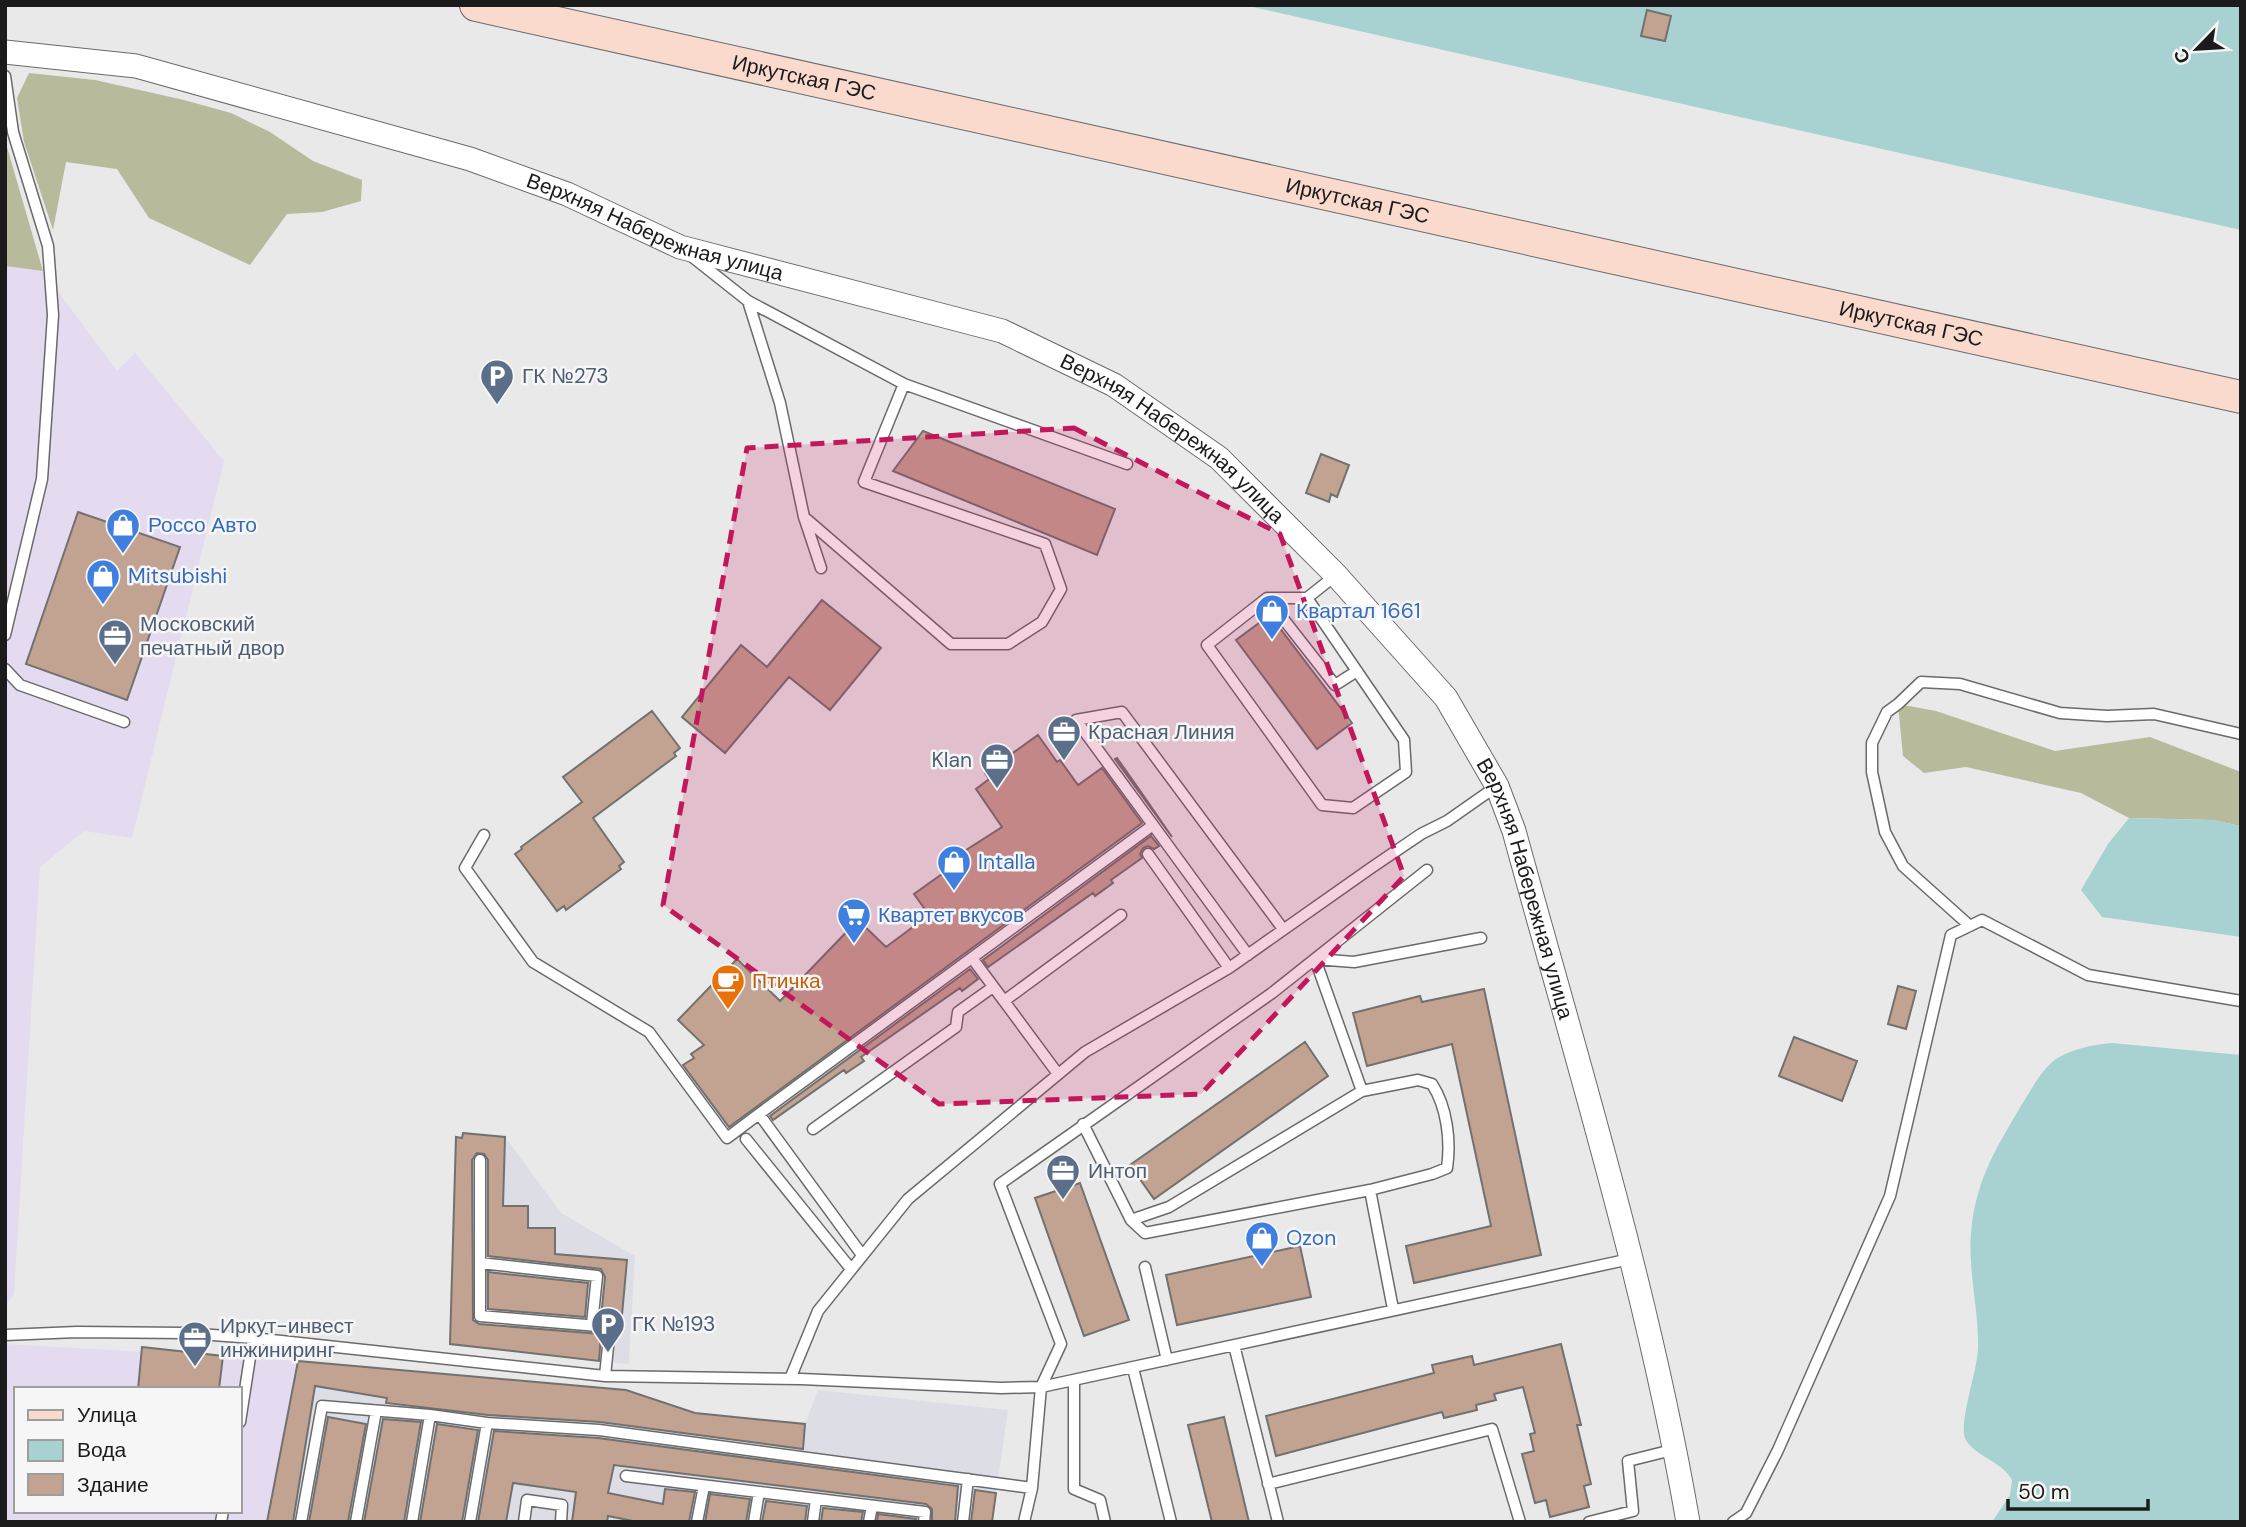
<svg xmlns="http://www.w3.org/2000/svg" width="2246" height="1527" font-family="'DM Sans',sans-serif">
  <rect width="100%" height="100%" fill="#e9e9ea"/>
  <path fill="#e4dbf0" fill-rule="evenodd" d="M5,266L43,271L117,371L135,353L224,461L132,838L84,831L40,867L14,1294L5,1306Z
    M5,1344L298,1361L267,1522H5ZM16,1389H240V1511H16Z"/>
  <path fill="#dddde6" d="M463,1133L505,1137L561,1213L635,1256L629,1364L450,1344L456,1137H462Z
    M298,1361L626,1390L695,1413L805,1424L818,1390L1008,1410L992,1522H267Z"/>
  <path fill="#b7ba9b" d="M29,73L95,80L184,100L231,113L270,132L313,161L362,180L361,201L322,212L287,214L250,265L149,218L117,169L66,162L53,230L24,142L17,98Z
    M5,140L43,271L5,266Z
    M1898,704L1936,711L2055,751L2150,737L2241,772V826L2213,820L2129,818L2081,793L1966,767L1924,773L1903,756Z"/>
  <path fill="#a8d1d2" d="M1244,5H2241V230Z
    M2129,818L2213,820L2241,826V937L2102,917L2081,890L2108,844Z
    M2112,1043L2241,1055V1522H1992L2010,1495L2012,1480C2002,1461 1972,1455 1965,1438C1959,1422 1977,1371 1978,1349C1979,1310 1968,1272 1971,1233C1975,1182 1996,1148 2021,1106C2031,1090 2041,1070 2056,1059C2073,1048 2093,1045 2112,1043Z"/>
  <path fill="#c2a392" stroke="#727170" stroke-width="2" d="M1647,10L1671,16L1665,41L1641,36Z
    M923,431L1115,509L1097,555L893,471Z
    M1321,454L1349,465L1337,497L1331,494L1329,502L1306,493Z
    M78,512L180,547L127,700L26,664Z
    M822,600L881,648L830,710L789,677L725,753L682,717L741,645L767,667Z
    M1270,615L1352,723L1317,749L1236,640Z
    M652,711L680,748L674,753L676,756L593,818L624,862L619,866L621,869L566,910L564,906L557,911L515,854L522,849L521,847L582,802L563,777Z
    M1038,735L1057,762L1060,760L1078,785L1102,768L1142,823L729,1127L683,1065L694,1058L691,1054L704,1045L678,1020L737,959L780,1001L858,920L886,947L929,915L914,894L956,864L952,859L1002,827L976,789L989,779L985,773Z
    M1117,758L1141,792L1172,837L1115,759Z
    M1151,836L1159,846L1154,849L1148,846L1143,848L1140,854L1142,858L1111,880L1113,883L1095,896L1093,893L988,967L983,960Z
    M970,969L978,979L962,991L960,988L861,1057L864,1061L846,1073L844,1070L773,1120L770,1116Z
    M1898,986L1916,991L1906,1029L1888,1024Z
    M1484,989L1541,1255L1414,1283L1406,1246L1491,1226L1452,1044L1367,1066L1353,1013L1420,996L1422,1002Z
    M1794,1037L1857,1061L1842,1101L1779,1076Z
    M1305,1042L1328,1076L1154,1199L1130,1165Z
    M463,1133L505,1137L503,1206H528V1228H555V1254L627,1260L621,1326H618L614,1320L601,1318L605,1277L601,1269L488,1256V1160L484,1154L477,1153L472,1160L473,1320L479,1324L601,1334L599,1361L450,1344L456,1137L462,1138Z
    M1080,1183L1129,1320L1084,1336L1035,1198Z
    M1300,1246L1311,1297L1177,1325L1166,1275Z
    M488,1272L588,1283L585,1317L488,1309Z
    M1561,1344L1581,1425H1577L1591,1484L1584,1486L1589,1507L1550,1517L1546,1500L1535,1503L1522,1454L1534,1451L1530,1434L1535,1433L1523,1387L1494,1394L1496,1400L1476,1405L1477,1410L1444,1418L1442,1412L1276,1456L1266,1416L1434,1373L1432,1365L1472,1356L1474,1365Z
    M142,1347L223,1356L219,1389H138Z
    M298,1361L626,1390L695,1413L805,1424L803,1449L600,1422L488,1415L386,1403L387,1398L315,1386L293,1522H267Z
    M328,1417L366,1424L348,1522H309Z
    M1224,1417L1249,1522H1212L1188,1425Z
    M383,1419L421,1422L404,1522H364Z
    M437,1424L478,1430L462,1522H420Z
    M494,1431L598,1438L958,1486L955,1522H932V1509L926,1504L614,1465L608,1493L663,1504L665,1489L695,1492L689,1522H638L608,1516L607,1522H572L576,1492L513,1483L506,1522H478Z
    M975,1490L996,1493L992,1522H971Z
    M710,1494L750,1499L746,1522H705Z
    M766,1501L807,1506L805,1522H762Z
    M823,1508L863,1512L861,1522H821Z
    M878,1514L916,1519V1522H877Z"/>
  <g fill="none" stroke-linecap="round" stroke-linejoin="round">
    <g stroke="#6a6a6c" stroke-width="13">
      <path id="lane" d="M5,76L13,132L48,246L53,315L42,479L5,635
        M690,255L748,301L904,384L1127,464
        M748,301L780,403L804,517L821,568
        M804,517L951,644H1008L1042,622L1061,589L1045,544L864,482L904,384
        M1267,598L1335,685L1357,671
        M1307,598L1404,740L1406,772L1353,808L1322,805L1207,645L1267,598H1307L1336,575
        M5,669L20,685L124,722
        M1153,825L1248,955
        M484,835L465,868L533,962L649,1032L727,1138L759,1114
        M1148,854L1229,968
        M1970,926L1903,866L1885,832L1872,772V743L1887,712L1898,704L1921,682L1960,684L2060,713L2107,716L2154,714L2241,734
        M972,958L1004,1001
        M1058,1074L1004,1001L1121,915
        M1362,1091L1315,959L1354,962L1481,938
        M1083,1124L1131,1220L1145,1233L1370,1190L1393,1309
        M813,1129L956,1027L958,1012L993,987
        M746,1139L851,1269
        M480,1160V1316L610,1327L605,1376
        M1131,1220L1169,1207L1362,1091L1418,1080L1432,1084C1447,1107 1451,1141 1447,1168L1432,1174L1370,1190
        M862,1255L759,1114L1153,825L1076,720L1122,712L1283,929
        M480,1263L597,1276L592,1324
        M1145,1267L1167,1360
        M5,1335L77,1332L186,1333L253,1338L605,1376L801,1379L1001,1388L1041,1387L1032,1488L1024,1522
        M1234,1345L1278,1522
        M1133,1368L1171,1522
        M790,1379L818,1311L908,1199L1085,1052L1229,968L1371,868L1421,834L1447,821L1497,786
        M1074,1381V1489L1100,1500L1105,1522
        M1041,1387L1061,1344L1000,1184L1272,993L1427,870
        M1041,1387L1630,1259
        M240,1422L253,1338
        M626,1476L925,1512L924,1522
        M1268,1484L1492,1429L1520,1522
        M221,1522L223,1511
        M301,1522L322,1406L430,1415L487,1423L599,1430L1032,1488L1031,1492
        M356,1522L376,1411
        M412,1522L430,1415
        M470,1522L487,1423
        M524,1522L527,1500L562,1505L561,1522
        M697,1522L704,1486
        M754,1522L759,1492
        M813,1522L816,1499
        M869,1522L872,1506
        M963,1522L968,1479
        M1589,1522L1633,1511L1628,1461L1676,1449
        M1733,1522L1746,1513L1778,1450L1890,1196L1951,935L1982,920L2088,975L2241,1001"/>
    </g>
    <g stroke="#6a6a6c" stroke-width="25">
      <g id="street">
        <path id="s1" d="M5,52L136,66L470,159L567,194L680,247L1002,331L1114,385L1219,458L1336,575L1446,698L1497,786L1514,831C1576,1058 1648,1290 1688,1522"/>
      </g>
    </g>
    <g stroke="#6a6a6c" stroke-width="34">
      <g id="secondary">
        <path id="s2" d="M476,5L2241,397"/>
      </g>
    </g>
    <use href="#lane" stroke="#fff" stroke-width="10"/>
    <use href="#street" stroke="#fff" stroke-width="23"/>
    <use href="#secondary" stroke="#fbdace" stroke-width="32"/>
  </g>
  <path fill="#c2185b" fill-opacity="0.2" stroke="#c2185b" stroke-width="5" stroke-dasharray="14 9" stroke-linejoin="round" d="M1074,428L1280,534L1404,876L1201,1094L939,1104L663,905L747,448Z"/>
  <defs>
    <g id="parking-pin" transform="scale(1.75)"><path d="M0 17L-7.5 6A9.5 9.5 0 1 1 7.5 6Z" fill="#5c6f8a" stroke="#f6f6f7"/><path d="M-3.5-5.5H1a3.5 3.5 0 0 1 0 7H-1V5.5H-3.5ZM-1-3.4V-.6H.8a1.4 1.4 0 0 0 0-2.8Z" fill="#fff"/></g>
    <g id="shop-pin" transform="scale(1.75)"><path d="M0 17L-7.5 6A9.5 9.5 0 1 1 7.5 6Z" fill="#3f7fe0" stroke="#f6f6f7"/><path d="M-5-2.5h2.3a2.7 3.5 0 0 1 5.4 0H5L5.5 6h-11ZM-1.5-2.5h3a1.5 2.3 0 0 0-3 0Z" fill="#fff"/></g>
    <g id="office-pin" transform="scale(1.75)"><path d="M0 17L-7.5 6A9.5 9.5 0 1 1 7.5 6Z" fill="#5c6f8a" stroke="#f6f6f7"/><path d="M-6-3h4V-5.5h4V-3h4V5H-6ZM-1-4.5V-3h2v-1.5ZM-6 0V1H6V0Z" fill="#fff"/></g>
    <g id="supermarket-pin" transform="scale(1.75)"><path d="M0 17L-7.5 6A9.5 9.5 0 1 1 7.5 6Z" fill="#3f7fe0" stroke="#f6f6f7"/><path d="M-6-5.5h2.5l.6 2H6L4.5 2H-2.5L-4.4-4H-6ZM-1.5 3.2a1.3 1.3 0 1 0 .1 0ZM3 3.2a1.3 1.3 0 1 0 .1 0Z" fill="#fff"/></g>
    <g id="cafe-pin" transform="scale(1.75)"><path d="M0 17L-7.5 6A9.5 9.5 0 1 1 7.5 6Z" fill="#e8710a" stroke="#f6f6f7"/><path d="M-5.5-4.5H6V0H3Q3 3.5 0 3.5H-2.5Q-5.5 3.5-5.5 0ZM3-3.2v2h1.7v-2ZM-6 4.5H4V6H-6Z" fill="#fff"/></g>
  </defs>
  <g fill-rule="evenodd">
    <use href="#parking-pin" x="497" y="376"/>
    <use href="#shop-pin" x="123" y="525"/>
    <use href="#shop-pin" x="103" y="576"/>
    <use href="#shop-pin" x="1272" y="611"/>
    <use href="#office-pin" x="115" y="636"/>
    <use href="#office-pin" x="1064" y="732"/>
    <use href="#office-pin" x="997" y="760"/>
    <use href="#shop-pin" x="954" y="862"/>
    <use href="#supermarket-pin" x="854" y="915"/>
    <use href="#cafe-pin" x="728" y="981"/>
    <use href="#office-pin" x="1063" y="1171"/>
    <use href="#shop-pin" x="1262" y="1238"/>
    <use href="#parking-pin" x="608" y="1324"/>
    <use href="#office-pin" x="195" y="1338"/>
  </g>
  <g text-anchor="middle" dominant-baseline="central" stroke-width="5" stroke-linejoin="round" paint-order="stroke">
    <g font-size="21" fill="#1b1b1c" stroke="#f6f6f7">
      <text stroke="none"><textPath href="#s2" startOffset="336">Иркутская ГЭС</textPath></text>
      <text stroke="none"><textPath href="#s2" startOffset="903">Иркутская ГЭС</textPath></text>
      <text stroke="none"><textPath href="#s1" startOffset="676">Верхняя Набережная улица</textPath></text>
      <text stroke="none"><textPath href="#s2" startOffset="1470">Иркутская ГЭС</textPath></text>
      <text stroke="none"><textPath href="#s1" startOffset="1242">Верхняя Набережная улица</textPath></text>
      <text stroke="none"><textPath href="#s1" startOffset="1830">Верхняя Набережная улица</textPath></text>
    </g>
    <g font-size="21" fill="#4e5e75" stroke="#f6f6f7" text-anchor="start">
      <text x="522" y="376">ГК №273</text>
      <text x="140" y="624">Московский<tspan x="140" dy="24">печатный двор</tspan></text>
      <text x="1088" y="732">Красная Линия</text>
      <text x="972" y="760" text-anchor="end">Klan</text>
      <text x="1088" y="1171">Интоп</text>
      <text x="632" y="1324">ГК №193</text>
      <text x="220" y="1326">Иркут-инвест<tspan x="220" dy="24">инжиниринг</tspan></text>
    </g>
    <g font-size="21" fill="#366cbe" stroke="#f6f6f7" text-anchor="start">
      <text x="148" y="525">Россо Авто</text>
      <text x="128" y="576">Mitsubishi</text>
      <text x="1296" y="611">Квартал 1661</text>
      <text x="978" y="862">Intalla</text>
      <text x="878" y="915">Квартет вкусов</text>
      <text x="1286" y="1238">Ozon</text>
    </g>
    <g font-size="21" fill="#c56008" stroke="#f6f6f7" text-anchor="start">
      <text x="752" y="981">Птичка</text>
    </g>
  </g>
  <rect width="2246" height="1527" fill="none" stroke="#1b1b1c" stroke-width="14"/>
  <rect x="14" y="1387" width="228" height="126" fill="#f6f6f7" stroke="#9e9e9f" stroke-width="2"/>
  <rect x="28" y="1410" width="35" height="10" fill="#fbdace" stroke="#9e9e9f" stroke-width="2"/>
  <text x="77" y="1422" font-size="21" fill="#1b1b1c">Улица</text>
  <rect x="28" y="1440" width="35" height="21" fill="#a8d1d2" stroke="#9e9e9f" stroke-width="2"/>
  <text x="77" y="1457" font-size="21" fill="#1b1b1c">Вода</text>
  <rect x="28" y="1474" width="35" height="21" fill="#c2a392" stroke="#9e9e9f" stroke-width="2"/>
  <text x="77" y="1492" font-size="21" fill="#1b1b1c">Здание</text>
  <g transform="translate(2197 49) rotate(245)" stroke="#f6f6f7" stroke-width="5" paint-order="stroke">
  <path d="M0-5L12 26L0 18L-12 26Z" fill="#1b1b1c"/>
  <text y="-10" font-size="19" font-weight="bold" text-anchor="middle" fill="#1b1b1c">С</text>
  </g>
  <path d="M2008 1499v10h140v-10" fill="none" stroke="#1b1b1c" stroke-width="3.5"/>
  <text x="2018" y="1499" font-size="21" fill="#1b1b1c" stroke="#f6f6f7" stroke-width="5" paint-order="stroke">50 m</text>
</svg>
